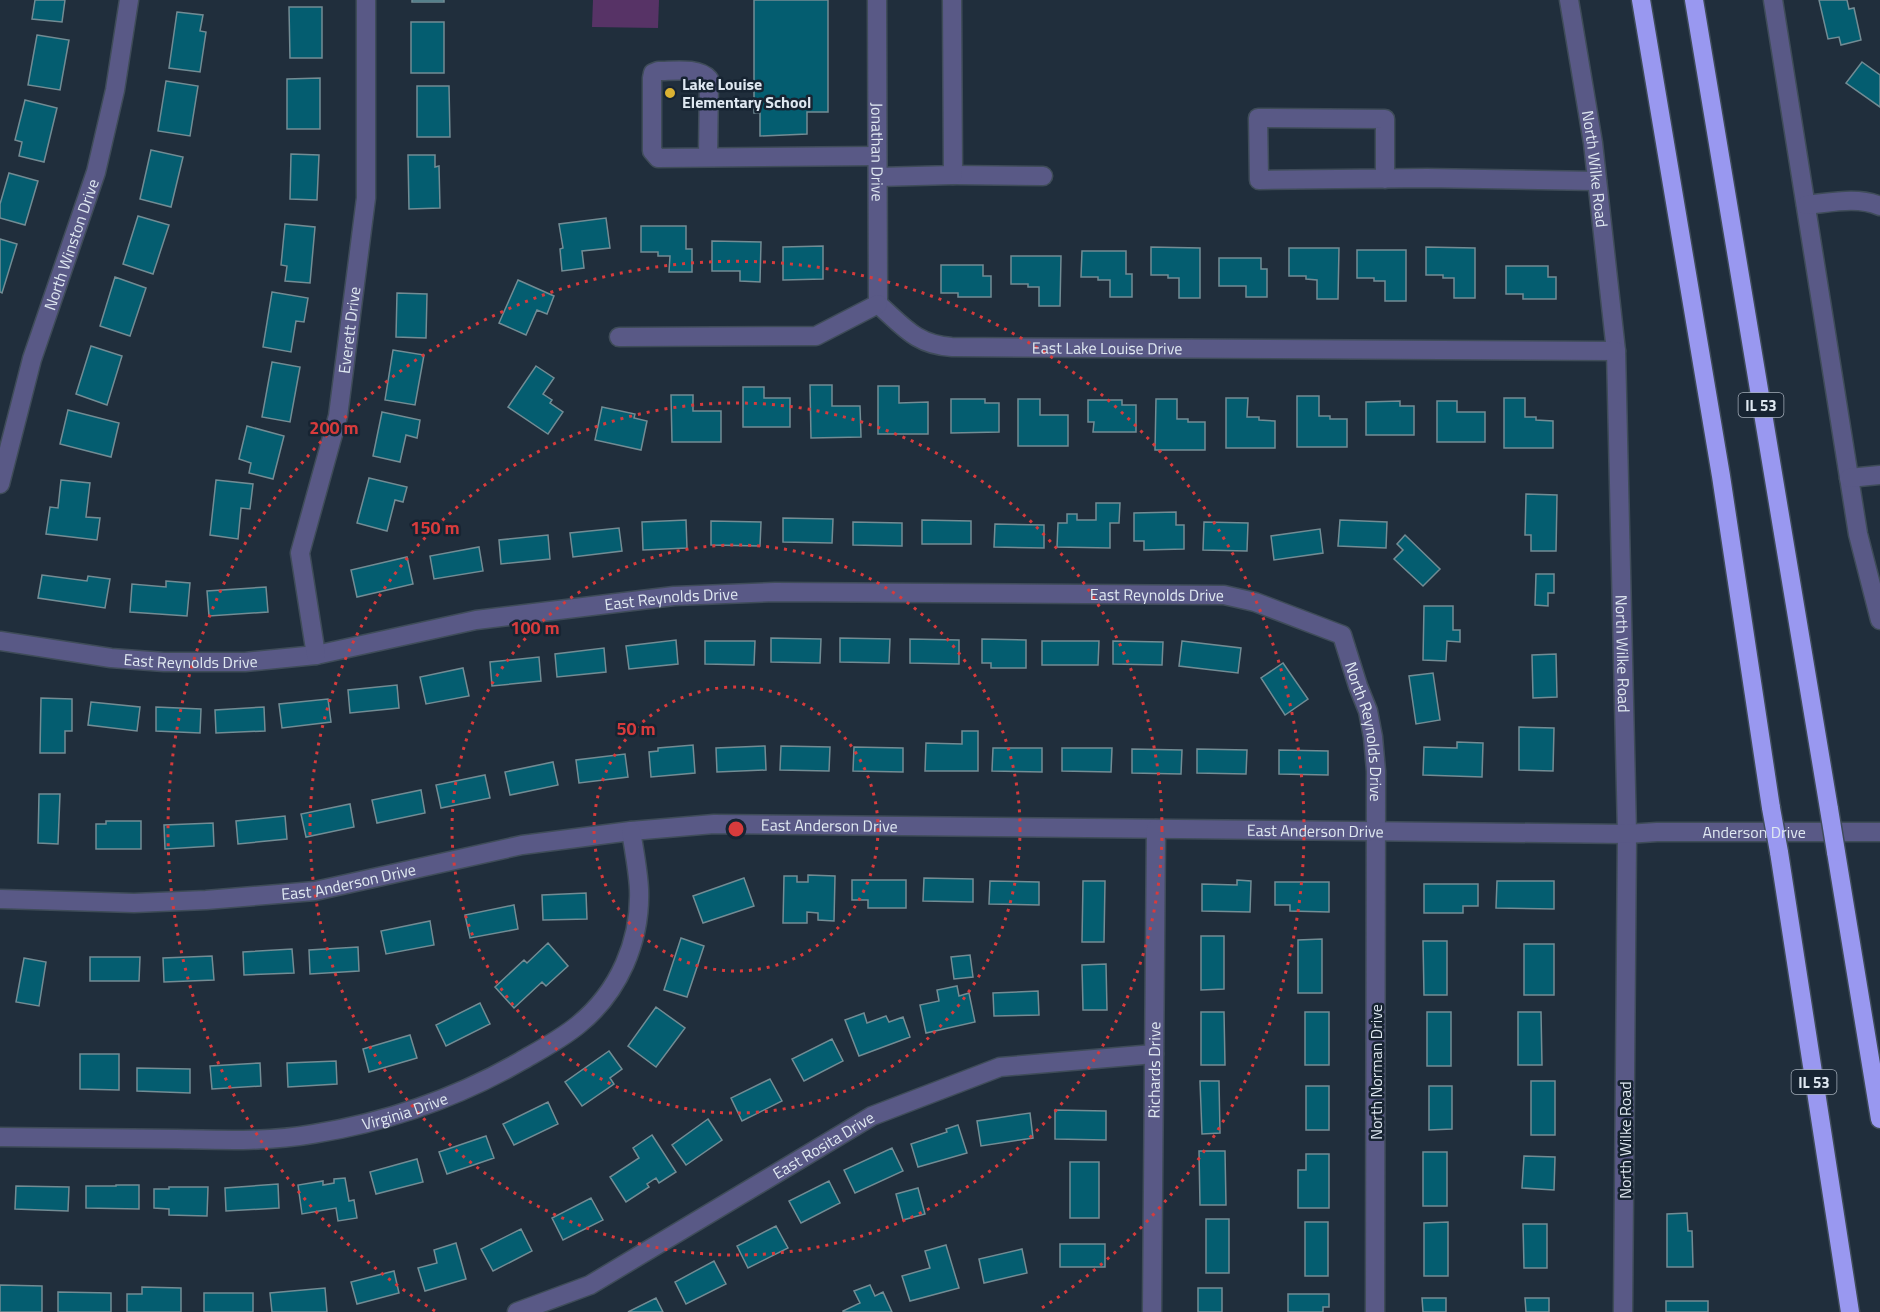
<svg xmlns="http://www.w3.org/2000/svg" width="1880" height="1312" font-family="'Titillium Web',sans-serif">
  <rect width="100%" height="100%" fill="#202e3c"/>
  <path fill="#573366" d="M593,0H659L658,28L592,27Z"/>
  <path fill="#045d70" stroke="#728c94" stroke-width="1.5" d="M35,0H65L62,22L32,19Z
    M412,0H444V2H412Z
    M754,0H828V112H807V134L760,136V113H754Z
    M1819,0H1847L1849,9L1854,8L1861,40L1841,45L1839,37L1828,39Z
    M289,7H322V58H290Z
    M177,12L203,15L200,31L206,32L200,72L169,68Z
    M411,22H444V73H411Z
    M37,35L69,40L60,90L28,85Z
    M1862,62L1880,75V107L1846,83Z
    M320,78V129H287V79Z
    M166,81L198,86L190,136L158,131Z
    M417,86H449L450,137H417Z
    M25,100L57,108L44,162L19,156L22,142L15,140Z
    M151,150L183,157L171,207L140,199Z
    M291,154L319,155L317,200L290,199Z
    M408,155H435V167L439,166L440,208L409,209Z
    M9,173L38,181L25,225L0,218V204Z
    M138,216L169,225L153,274L123,264Z
    M606,218L610,248L582,251L584,268L562,271L560,249L563,248L559,224Z
    M285,224L315,227L310,283L285,281L287,266L281,265Z
    M641,226H686V249H692V272H669L670,256H658V252H641Z
    M0,239L17,244L2,293L0,292Z
    M712,241L761,242L760,282L740,281V271H712Z
    M823,246V279L783,280V247Z
    M1151,247L1200,248V298H1179V278H1168V275H1151Z
    M1426,247L1475,248V298H1454V278H1443V275H1426Z
    M1289,248H1339L1338,299H1317V280L1306,279V276H1289Z
    M1357,250H1406V301H1385V281H1374V278H1357Z
    M1082,251H1126V274H1132V297H1110V280H1098V277H1081Z
    M1011,256H1061L1060,306H1039V287H1028V284H1011Z
    M1219,258H1261V269H1267V297H1246V286H1219Z
    M941,265H983V276H991V297H958V293H941Z
    M1506,266H1548V277H1556V299H1523V294H1506Z
    M115,277L146,288L130,336L100,326Z
    M518,280L554,296L547,314L537,310L526,335L499,323Z
    M272,292L308,298L304,322L296,321L291,352L263,347Z
    M397,293L427,294L426,338L396,337Z
    M91,346L122,356L107,405L76,394Z
    M393,350L424,355L415,405L385,400Z
    M272,362L300,367L290,422L262,417Z
    M536,366L554,378L543,394L552,400L550,403L563,412L548,434L508,407Z
    M810,385H832V406H860L861,437L811,438Z
    M878,386H899V403L928,402V434H878Z
    M743,387H764V398H790V427H743Z
    M671,395H693V411H721V442H672Z
    M1297,396H1319V416H1330V419H1347V447H1297Z
    M1226,398H1248L1247,417H1259V420L1275,421V448H1226Z
    M1504,398H1525V417H1536V420L1553,421V448H1504Z
    M951,399H985V403H999V432L951,433Z
    M1018,399H1040V415H1068V446H1018Z
    M1156,399H1177V419H1188V422H1205V450H1155Z
    M1088,400H1122V405H1136V432H1093L1094,422H1088Z
    M1400,401V406H1414V435H1366V402Z
    M1437,401H1457V412H1485V442H1437Z
    M602,407L635,414L634,418L647,421L641,450L595,440Z
    M68,410L119,423L111,457L60,444Z
    M382,412L420,420L417,438L406,435L400,462L373,456Z
    M247,426L284,436L273,479L249,473L251,463L239,459Z
    M369,478L407,487L403,502L395,500L387,531L357,523Z
    M61,480L90,483L86,517L100,518L97,540L46,534L50,507L58,508Z
    M216,480L253,484L250,509L241,508L238,539L210,535Z
    M1526,494L1557,495L1556,551H1531V535H1525Z
    M1096,503H1120L1119,523H1110V548L1057,547L1058,523H1067V514H1077V520H1096Z
    M1176,512V525H1184V549L1144,550V541H1134V513Z
    M783,518L833,519L832,543L783,542Z
    M686,520L687,548L643,550L642,522Z
    M922,520L971,521V544H922Z
    M1340,520L1387,522L1386,548L1338,546Z
    M711,521L761,522L760,546L711,545Z
    M853,522L902,523V546L853,545Z
    M1204,522L1248,523L1247,551L1203,550Z
    M995,524L1044,525V548L994,547Z
    M619,528L622,551L573,557L570,533Z
    M1320,529L1323,553L1274,560L1271,536Z
    M548,535L550,559L501,564L499,540Z
    M1405,535L1440,569L1423,586L1394,559L1403,550L1397,544Z
    M479,547L483,571L434,579L430,556Z
    M407,557L413,584L357,597L351,570Z
    M1536,574H1554V593H1548V606L1535,605Z
    M42,575L87,581L88,576L110,579L105,608L38,598Z
    M166,581L190,583L187,616L130,612L132,584L166,587Z
    M266,587L268,612L209,616L207,591Z
    M1424,606H1453V630H1460V642L1447,641L1446,661L1423,660Z
    M771,638L821,639L820,663L771,662Z
    M840,638L890,639L889,663L840,662Z
    M910,639L959,640V664L910,663Z
    M982,639L1026,640V668H991V663H982Z
    M676,640L678,664L629,669L626,646Z
    M705,641H755L754,665L705,664Z
    M1042,641H1099L1098,665H1042Z
    M1113,641L1163,642L1162,665L1113,664Z
    M1182,641L1241,648L1238,673L1179,666Z
    M604,648L606,672L557,677L555,654Z
    M1556,654L1557,697L1533,698L1532,655Z
    M539,657L541,681L492,686L490,662Z
    M1283,663L1308,699L1285,715L1261,678Z
    M463,668L469,696L426,704L420,677Z
    M1433,673L1440,720L1416,724L1409,676Z
    M397,685L399,708L350,713L348,690Z
    M41,698L72,699V731H65V753H40Z
    M328,699L331,722L282,728L279,704Z
    M91,702L140,707L137,731L88,725Z
    M156,707L201,709L200,733L156,731Z
    M264,707L265,731L216,733L215,710Z
    M1519,727L1554,728L1553,771L1519,770Z
    M962,731H978V771H925L926,743L962,744Z
    M1457,742L1483,743L1482,777L1423,775L1424,747L1457,748Z
    M693,745L695,773L651,777L649,752L658,751V748Z
    M765,746L766,770L717,772L716,748Z
    M781,746L830,747L829,771L780,770Z
    M854,747L903,748V772L853,771Z
    M993,748H1042V772L992,771Z
    M1062,748H1112L1111,772L1062,771Z
    M1132,749L1182,750L1181,774L1132,773Z
    M1197,749L1247,750L1246,774L1197,773Z
    M1279,750L1328,751V775L1279,774Z
    M625,754L628,777L579,783L576,760Z
    M553,762L558,785L510,795L505,772Z
    M485,775L490,798L441,808L436,785Z
    M421,790L425,813L377,823L372,800Z
    M39,794H60L58,844L38,843Z
    M350,804L354,827L306,837L301,814Z
    M285,816L287,839L238,844L236,821Z
    M106,821H141V849H96V824H106Z
    M213,823L214,846L165,849L164,825Z
    M808,875L835,876L834,921L818,920V913L807,912V923H783L784,876H797V882H808Z
    M744,878L754,906L703,923L693,896Z
    M924,878L973,879V902L923,901Z
    M852,880H906V908H868V900H852Z
    M1237,880L1251,881L1250,912L1202,911V884L1237,885Z
    M990,881L1039,882V905L989,904Z
    M1083,881H1105L1104,942H1082Z
    M1497,881H1554V909L1496,908Z
    M1275,882H1329V912L1290,911V905H1275Z
    M1424,884H1478V906H1463V913H1424Z
    M586,893L587,919L543,920L542,895Z
    M514,905L518,929L470,938L465,915Z
    M430,921L434,945L386,954L381,931Z
    M1201,936H1224V989L1201,990Z
    M681,938L704,946L687,997L664,990Z
    M1322,939V993H1298V940Z
    M1423,941H1447V995H1424Z
    M548,943L568,966L546,986L542,982L514,1008L495,987L524,960L527,963Z
    M1524,944H1554V995H1524Z
    M358,947L359,971L310,974L309,950Z
    M292,949L294,973L244,975L243,952Z
    M970,955L973,977L954,979L951,957Z
    M212,956L214,980L164,982L163,958Z
    M90,957H140L139,981H90Z
    M24,958L46,962L39,1006L16,1002Z
    M1106,964L1107,1010H1083L1082,965Z
    M957,986L959,996L969,993L975,1022L926,1033L920,1005L939,1001L937,990Z
    M1038,991L1039,1015L994,1016L993,993Z
    M480,1003L490,1024L446,1046L436,1025Z
    M656,1007L685,1028L656,1067L628,1046Z
    M1201,1012H1224L1225,1065H1201Z
    M1305,1012H1329V1065H1305Z
    M1427,1012H1451V1066H1427Z
    M1518,1012H1541L1542,1065H1518Z
    M864,1013L867,1023L886,1016L889,1022L903,1017L910,1037L859,1056L845,1020Z
    M410,1035L417,1058L369,1072L363,1049Z
    M832,1039L843,1061L804,1081L792,1059Z
    M609,1051L622,1069L610,1078L614,1084L582,1106L565,1082Z
    M80,1054H119V1090L80,1089Z
    M336,1061L337,1084L288,1087L287,1063Z
    M260,1063L261,1086L212,1089L210,1066Z
    M137,1068L190,1069V1093L137,1091Z
    M770,1079L782,1101L742,1121L731,1098Z
    M1200,1081H1219L1220,1133L1202,1134Z
    M1531,1081H1555V1135H1531Z
    M1306,1086H1329V1130H1306Z
    M1429,1086H1452V1129L1429,1130Z
    M548,1102L558,1124L514,1145L503,1124Z
    M1055,1110L1106,1111V1140L1055,1139Z
    M1030,1113L1033,1138L981,1146L977,1121Z
    M708,1119L722,1140L686,1165L672,1145Z
    M958,1125L967,1153L918,1167L911,1144L947,1132L946,1129Z
    M652,1135L676,1172L659,1183L656,1178L647,1184L649,1187L626,1202L610,1177L639,1158L633,1148Z
    M486,1136L494,1158L447,1174L439,1152Z
    M892,1148L903,1171L855,1193L844,1170Z
    M1199,1151H1225L1226,1205H1200Z
    M1423,1152H1447V1206H1423Z
    M1306,1154H1329V1208H1298V1170H1306Z
    M1524,1156L1555,1157L1554,1190L1522,1188Z
    M417,1159L423,1182L376,1194L370,1172Z
    M1070,1162H1099V1218H1070Z
    M345,1178L349,1201L354,1200L357,1218L338,1221L336,1208L302,1214L298,1185L323,1181V1185L334,1183V1179Z
    M829,1181L840,1203L801,1223L789,1201Z
    M278,1184L279,1208L226,1211L225,1188Z
    M116,1185H139V1209L86,1208V1186H116Z
    M16,1186L69,1187L68,1211L15,1209Z
    M169,1187H208L207,1216L169,1215V1209L154,1208V1189H169Z
    M918,1188L925,1214L903,1220L896,1194Z
    M591,1198L603,1220L563,1240L552,1218Z
    M1687,1213L1688,1231H1692L1693,1267H1667V1214Z
    M1206,1219H1229V1273H1206Z
    M1305,1222H1328V1276H1305Z
    M1448,1222V1276H1424V1223Z
    M1523,1224H1547V1268H1524Z
    M776,1226L788,1248L748,1268L737,1246Z
    M521,1229L532,1251L493,1271L481,1249Z
    M456,1243L466,1279L425,1291L418,1268L437,1263L434,1250Z
    M1060,1244H1105V1267H1060Z
    M946,1245L959,1288L910,1301L902,1276L930,1268L925,1251Z
    M1022,1249L1027,1273L984,1283L979,1259Z
    M714,1261L726,1284L686,1304L675,1282Z
    M394,1271L399,1293L357,1304L351,1282Z
    M0,1285L42,1286V1312H0Z
    M870,1285L875,1296L883,1292L892,1312H843V1311L860,1303L854,1291Z
    M142,1287L181,1288V1312H127V1294H142Z
    M325,1288L327,1312H272L270,1293Z
    M1198,1288H1222V1312H1198Z
    M58,1292L111,1293V1312H58Z
    M204,1293H253V1312H204Z
    M1288,1294H1329V1307H1323V1312H1288Z
    M656,1298L663,1312H628Z
    M1422,1298H1446V1312H1423Z
    M1525,1298H1549V1312H1526Z
    M1666,1301H1708V1312H1666Z"/>
  <g fill="none" stroke-linecap="round" stroke-linejoin="round">
    <g stroke="#3f4c59" stroke-width="21">
      <g id="minor">
        <path id="s1" d="M877,0L878,304"/>
        <path id="s2" d="M1569,0L1593,143L1616,351L1627,834L1623,1312"/>
        <path d="M1773,0L1858,534L1880,620"/>
        <path d="M708,157L709,79C698,67 674,71 658,71L653,73L652,78V151L658,158L877,156"/>
        <path d="M953,175L1043,176"/>
        <path d="M878,177L953,175L952,0"/>
        <path d="M1385,179V119L1258,118L1259,180L1427,178L1597,181"/>
        <path d="M1806,205C1829,203 1857,196 1880,206"/>
        <path id="s3" d="M878,304C903,326 916,345 952,347L1616,351"/>
        <path d="M619,337L816,336L878,304"/>
        <path d="M1849,478L1880,475"/>
        <path id="s4" d="M0,484L32,359L96,172L115,90L129,0"/>
        <path id="s5" d="M0,641L111,658L164,662H245L316,655L476,620L674,596L775,592L1224,595L1255,602L1342,635L1358,686L1368,711L1373,737L1376,771L1375,1312"/>
        <path id="s6" d="M316,655L300,553L338,416L366,198V0"/>
        <path id="s7" d="M0,899L134,903L206,900L315,891L522,845L631,831L714,824L1627,834L1657,832H1880"/>
        <path id="s8" d="M0,1137C59,1138 118,1138 177,1139C222,1140 268,1142 313,1134C387,1122 455,1099 521,1061C540,1050 561,1039 578,1025C619,992 641,941 639,889C638,870 634,850 631,831"/>
        <path id="s9" d="M517,1312L590,1285L872,1116L1000,1067L1154,1054"/>
        <path id="s10" d="M1152,1312L1156,829"/>
      </g>
    </g>
    <g stroke="#3f4c59" stroke-width="21">
      <path id="highway" d="M1641,0L1721,476L1771,808
        M1694,0L1829,809
        M1779,852L1850,1312
        M1836,852L1880,1119"/>
    </g>
    <use href="#minor" stroke="#595986" stroke-width="18"/>
    <use href="#highway" stroke="#9998f0" stroke-width="18"/>
    <g stroke="#3f4c59" stroke-width="21" stroke-linecap="butt">
      <path id="highway-bridge" d="M1771,808L1779,852
        M1829,809L1836,852"/>
    </g>
    <use href="#highway-bridge" stroke="#9998f0" stroke-width="18"/>
  </g>
  <g fill="none" stroke="#d73b3c" stroke-width="3" stroke-dasharray="3 6">
    <circle cx="736" cy="829" r="142"/>
    <circle cx="736" cy="829" r="284"/>
    <circle cx="736" cy="829" r="426"/>
    <path d="M435 1311A568 568 0 1 1 1037 1311"/>
  </g>
  <circle fill="#dbb233" stroke="#172432" stroke-width="2" cx="670" cy="93" r="6"/>
  <g text-anchor="middle" dominant-baseline="central" stroke-width="5" stroke-linejoin="round" paint-order="stroke">
    <g fill="#172432" stroke="#a3adb8" stroke-width="1.5">
      <rect x="1738.5" y="393" width="45" height="24" rx="4.5"/>
      <rect x="1791.5" y="1070" width="45" height="24" rx="4.5"/>
    </g>
    <g font-size="15" font-weight="bold" fill="#dfe8f1">
      <text x="1761" y="405">IL 53</text>
      <text x="1814" y="1082">IL 53</text>
    </g>
    <g font-size="16" font-weight="bold" fill="#dfe8f1" stroke="#172432" text-anchor="start">
      <text x="682" y="84">Lake Louise<tspan x="682" dy="18">Elementary School</tspan></text>
    </g>
    <g font-size="16" fill="#dfe8f1" stroke="#172432">
      <text stroke="none"><textPath href="#s1" startOffset="152">Jonathan Drive</textPath></text>
      <text stroke="none"><textPath href="#s2" startOffset="171">North Wilke Road</textPath></text>
      <text stroke="none"><textPath href="#s4" startOffset="250">North Winston Drive</textPath></text>
      <text stroke="none"><textPath href="#s6" startOffset="332">Everett Drive</textPath></text>
      <text stroke="none"><textPath href="#s3" startOffset="243">East Lake Louise Drive</textPath></text>
      <text stroke="none"><textPath href="#s5" startOffset="1164">East Reynolds Drive</textPath></text>
      <text stroke="none"><textPath href="#s5" startOffset="678">East Reynolds Drive</textPath></text>
      <text stroke="none"><textPath href="#s2" startOffset="657">North Wilke Road</textPath></text>
      <text stroke="none"><textPath href="#s5" startOffset="192">East Reynolds Drive</textPath></text>
      <text stroke="none"><textPath href="#s5" startOffset="1456">North Reynolds Drive</textPath></text>
      <text stroke="none"><textPath href="#s7" startOffset="836">East Anderson Drive</textPath></text>
      <text stroke="none"><textPath href="#s7" startOffset="1322">East Anderson Drive</textPath></text>
      <text stroke="none"><textPath href="#s7" startOffset="1761">Anderson Drive</textPath></text>
      <text stroke="none"><textPath href="#s7" startOffset="350">East Anderson Drive</textPath></text>
      <text stroke="none"><textPath href="#s10" startOffset="242">Richards Drive</textPath></text>
      <text transform="translate(1376 1072) rotate(-90)">North Norman Drive</text>
      <text stroke="none"><textPath href="#s8" startOffset="408">Virginia Drive</textPath></text>
      <text transform="translate(1625 1140) rotate(-90)">North Wilke Road</text>
      <text stroke="none"><textPath href="#s9" startOffset="350">East Rosita Drive</textPath></text>
    </g>
  </g>
  <circle cx="736" cy="829" r="9" fill="#d73b3c" stroke="#172432" stroke-width="3"/>
  <g font-size="18" text-anchor="middle" font-weight="bold" fill="#d73b3c" stroke="#172432" stroke-width="5" stroke-linejoin="round" paint-order="stroke">
    <text x="334" y="434">200 m</text>
    <text x="435" y="534">150 m</text>
    <text x="535" y="634">100 m</text>
    <text x="636" y="735">50 m</text>
  </g>
</svg>
